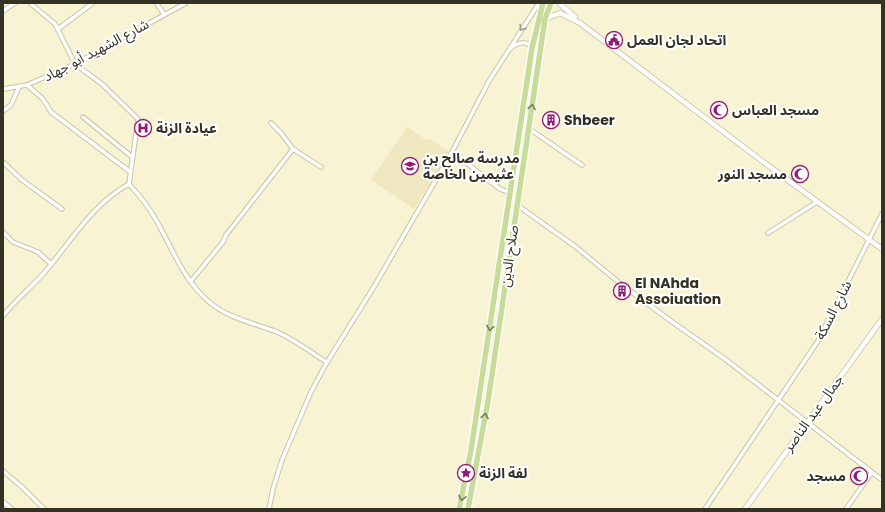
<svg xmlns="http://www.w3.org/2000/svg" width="885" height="512" font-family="Poppins,'Noto Sans Arabic',sans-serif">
  <rect width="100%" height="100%" fill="#f8f3d3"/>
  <path fill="#eee7bf" d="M407,127L425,139L432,140L449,152L414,209L371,180Z"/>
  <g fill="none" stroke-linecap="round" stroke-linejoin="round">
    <g stroke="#c8c3a3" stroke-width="5.5">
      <path id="minor" d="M30,3L55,24L75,64L102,84L138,119L129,184C139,195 149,207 156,220C173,249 182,278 208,301C227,318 254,323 277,332C295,340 311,352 326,362
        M156,3L164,14
        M3,11L15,3
        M58,29L93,3
        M510,49C517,43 526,39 532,48
        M27,85L43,99L51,112L129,171
        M3,89L27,85L75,64L186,3
        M3,111L11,105L19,87
        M83,117L132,157
        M271,123L281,133L293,149L321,167
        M528,128L582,165
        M452,152L500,189L510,193
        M3,162L22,180L62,209
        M517,205L576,247L621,284L671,321L725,359L882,480
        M3,232L13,242L38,252L51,264
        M768,233L817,202
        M191,281L223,242L226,235L293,149
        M3,316C15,300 31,288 44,273C70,243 92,204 129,184
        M3,471L22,487L44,509
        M3,502L12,509
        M269,509L273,489L282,460L311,392L326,364L375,285L452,152L489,81L539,3
        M705,509L818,341L882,214
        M846,509L872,472"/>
    </g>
    <g stroke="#c8c3a3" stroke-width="6">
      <path id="secondary" d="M559,3L575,17
        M545,19L560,13L580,23L770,167L882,249
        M745,509L882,319"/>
    </g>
    <g stroke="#fff" stroke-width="8">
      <path id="trunk" d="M459,509L471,450L532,48L543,3
        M468,509L488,401L545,19L551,3"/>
    </g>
    <use href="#minor" stroke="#fff" stroke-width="3.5"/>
    <use href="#secondary" stroke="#fff" stroke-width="4.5"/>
    <use href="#trunk" stroke="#c6dc98" stroke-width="5.5"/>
  </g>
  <defs><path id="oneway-chevron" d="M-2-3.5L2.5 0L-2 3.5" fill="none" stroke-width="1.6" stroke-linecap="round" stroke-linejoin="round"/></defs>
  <use stroke="#9a9892" href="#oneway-chevron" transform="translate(522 28) rotate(123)"/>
  <g stroke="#767e59">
    <use href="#oneway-chevron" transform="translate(532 107) rotate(-81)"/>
    <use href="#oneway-chevron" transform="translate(490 328) rotate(99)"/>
    <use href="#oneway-chevron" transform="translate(485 416) rotate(-81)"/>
    <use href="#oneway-chevron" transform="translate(462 498) rotate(102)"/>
  </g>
  <defs>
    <g id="civic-ring" transform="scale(0.9)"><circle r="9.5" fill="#fff" stroke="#931976" stroke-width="1.5"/><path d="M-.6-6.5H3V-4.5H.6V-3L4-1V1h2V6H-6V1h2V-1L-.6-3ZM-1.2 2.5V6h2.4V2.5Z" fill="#931976"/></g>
    <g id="mosque-ring" transform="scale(0.9)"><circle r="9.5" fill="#fff" stroke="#931976" stroke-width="1.5"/><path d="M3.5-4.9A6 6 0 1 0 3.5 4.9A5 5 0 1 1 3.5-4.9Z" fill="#931976"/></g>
    <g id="building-ring" transform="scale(0.9)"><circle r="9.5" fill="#fff" stroke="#931976" stroke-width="1.5"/><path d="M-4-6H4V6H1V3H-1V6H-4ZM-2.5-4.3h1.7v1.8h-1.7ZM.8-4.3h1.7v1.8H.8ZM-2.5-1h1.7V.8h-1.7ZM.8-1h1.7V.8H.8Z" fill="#931976"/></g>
    <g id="hospital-ring" transform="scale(0.9)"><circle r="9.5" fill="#fff" stroke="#931976" stroke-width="1.5"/><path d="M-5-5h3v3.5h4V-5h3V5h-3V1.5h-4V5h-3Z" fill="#931976"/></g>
    <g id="school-ring" transform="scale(0.9)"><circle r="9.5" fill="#fff" stroke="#931976" stroke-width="1.5"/><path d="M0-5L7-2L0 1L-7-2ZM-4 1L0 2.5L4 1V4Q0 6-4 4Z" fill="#931976"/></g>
    <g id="sight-ring" transform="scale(0.9)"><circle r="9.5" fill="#fff" stroke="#931976" stroke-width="1.5"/><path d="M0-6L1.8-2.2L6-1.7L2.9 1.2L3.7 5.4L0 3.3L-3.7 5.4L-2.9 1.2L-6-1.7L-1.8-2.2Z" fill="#931976"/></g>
  </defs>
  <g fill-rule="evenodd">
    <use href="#civic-ring" x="614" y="40"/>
    <use href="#mosque-ring" x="719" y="110"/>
    <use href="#building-ring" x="551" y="120"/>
    <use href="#hospital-ring" x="143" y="128"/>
    <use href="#school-ring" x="410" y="166"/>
    <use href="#mosque-ring" x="800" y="174"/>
    <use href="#building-ring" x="622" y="291"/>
    <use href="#sight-ring" x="466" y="473"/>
    <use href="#mosque-ring" x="859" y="476"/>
  </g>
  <g text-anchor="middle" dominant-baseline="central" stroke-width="4" stroke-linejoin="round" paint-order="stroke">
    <g font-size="14" font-weight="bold" fill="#343225" stroke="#fff" text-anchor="start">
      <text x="627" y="40">اتحاد لجان العمل</text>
      <text x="732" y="110">مسجد العباس</text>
      <text x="564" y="120">Shbeer</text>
      <text x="156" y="128">عيادة الزنة</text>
      <text x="423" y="158">مدرسة صالح بن<tspan x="423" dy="16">عثيمين الخاصة</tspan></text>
      <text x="787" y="174" text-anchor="end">مسجد النور</text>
      <text x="635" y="283">El NAhda<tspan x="635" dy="16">Assoiuation</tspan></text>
      <text x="479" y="473">لفة الزنة</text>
      <text x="846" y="476" text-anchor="end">مسجد</text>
    </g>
    <g font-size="14" fill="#343225" stroke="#fff">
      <text transform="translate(96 50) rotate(-28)">شارع الشهيد أبو جهاد</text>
      <text transform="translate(509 256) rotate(-82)">صلاح الدين</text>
      <text transform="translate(833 310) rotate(-63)">شارع السكة</text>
      <text transform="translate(813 413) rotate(-54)">جمال عبد الناصر</text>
    </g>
  </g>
  <rect width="885" height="512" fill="none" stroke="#343225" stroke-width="8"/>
</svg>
